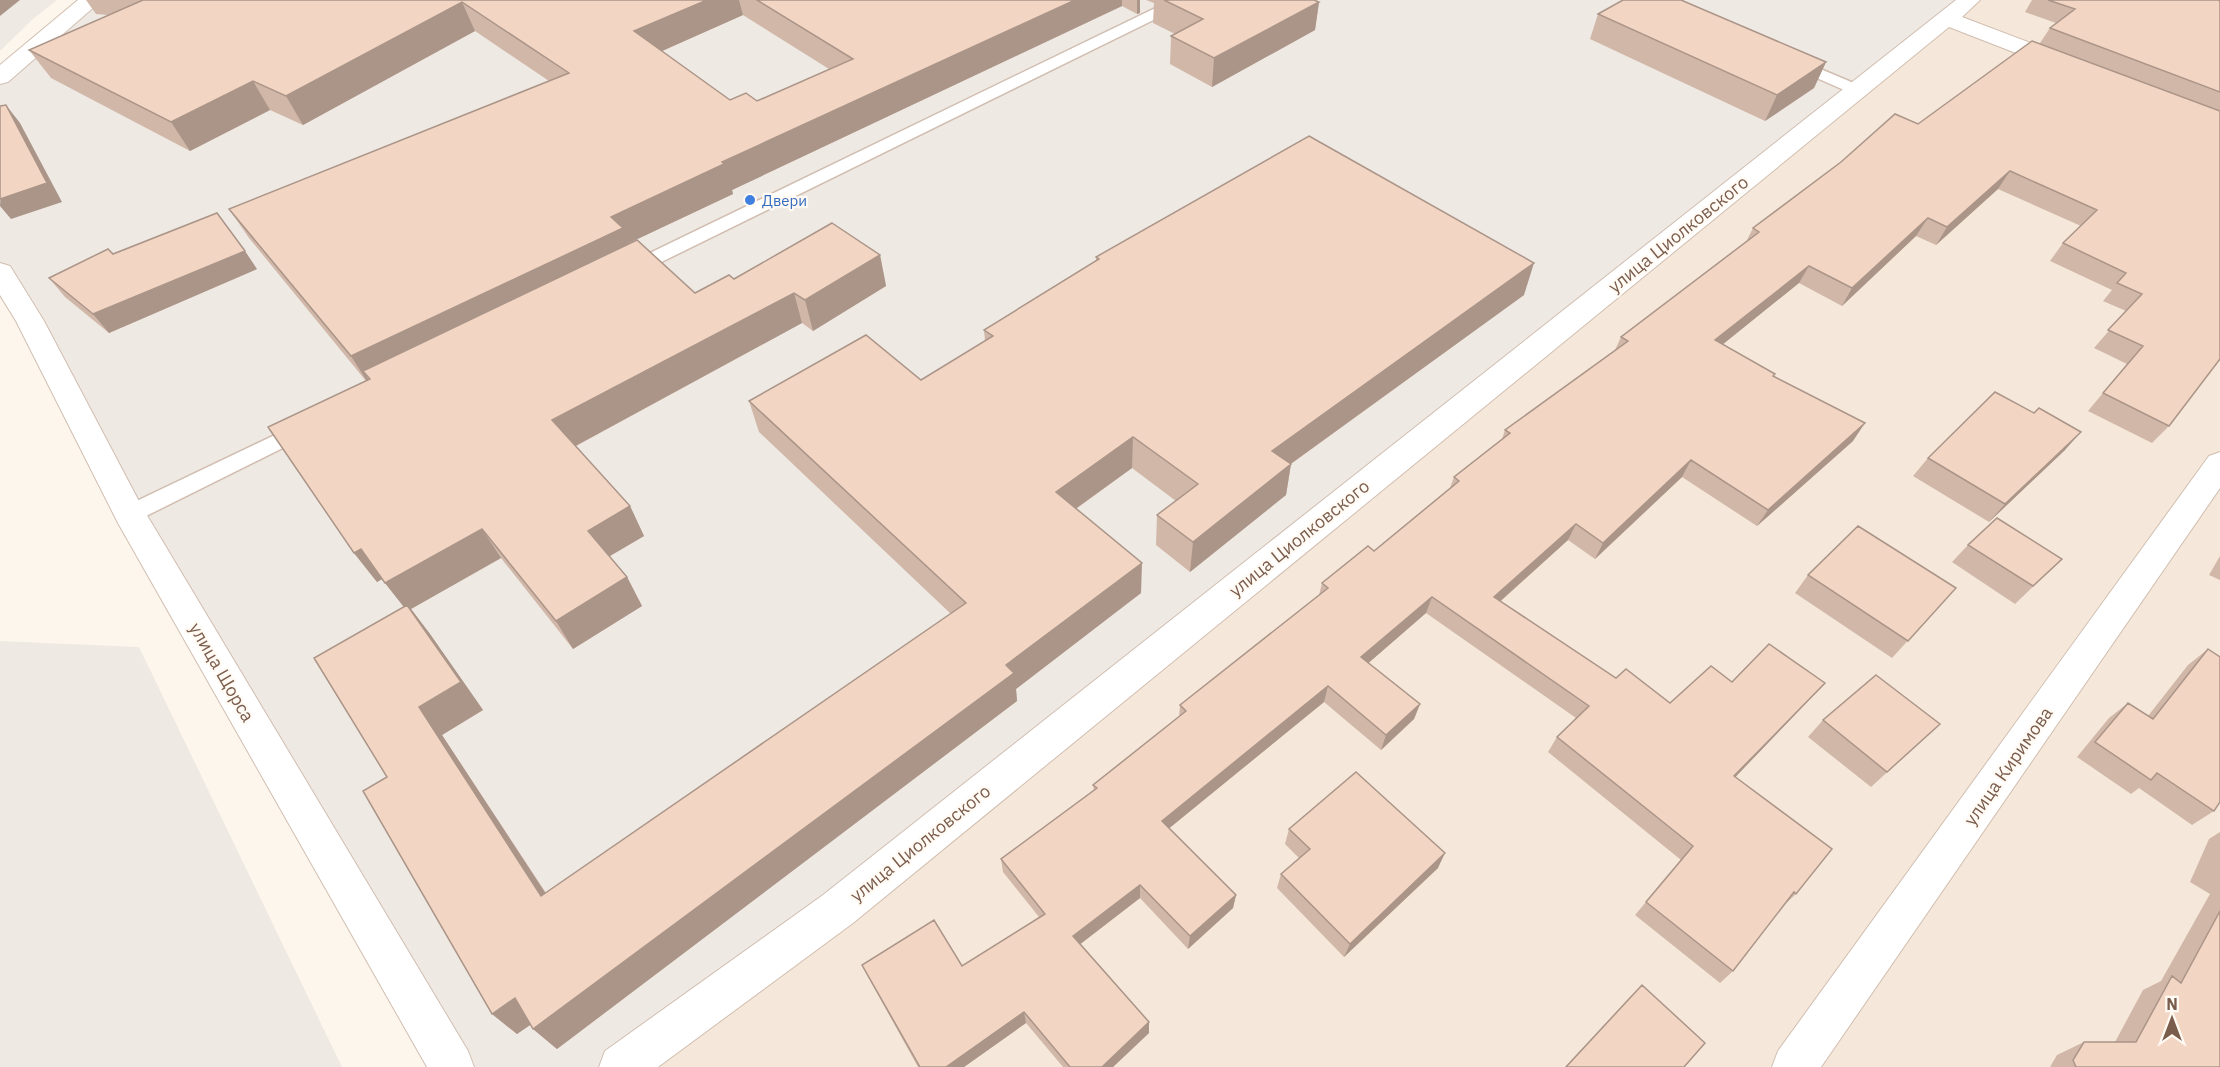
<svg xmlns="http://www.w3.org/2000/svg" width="2220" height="1067" font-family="'IBM Plex Sans',sans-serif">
  <rect width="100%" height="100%" fill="#fdf6ec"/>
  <path fill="#f5e8da" d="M1969,0H2220V1067H621Z"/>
  <path fill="#efe9e4" d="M0,0H57L33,19L0,51Z
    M91,0H1969L621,1067H452L0,272V77Z
    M0,641L139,647L342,1067H0Z"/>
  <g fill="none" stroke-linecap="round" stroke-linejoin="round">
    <g stroke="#d1beb0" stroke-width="3">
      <path id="service" d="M1172,0H1190L1188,3L637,274H623L621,270L623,266Z
        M1792,57L1863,87L1865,90L1863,93H1851L1787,65L1784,62L1787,59Z
        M304,421L311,424L314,429L311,434L138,520L130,523L122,520L119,514L122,508Z"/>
    </g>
    <g stroke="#d1beb0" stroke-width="2">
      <path id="minor" d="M1956,0H1980L1962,17L2073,59L2076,64L2073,69L2065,71L2057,69L1949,27L853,923L658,1067H599L605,1051L823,895Z
        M2220,452V488L1821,1067H1772L1778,1051L2209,456Z"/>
    </g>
    <g stroke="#d1beb0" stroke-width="2">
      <path id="tertiary" d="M78,0H102L8,82L0,84V65Z
        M0,263L10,266L44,321L142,507L468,1051L474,1067H427L118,523L16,321L0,295Z"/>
    </g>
    <use href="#service" fill="#fff" fill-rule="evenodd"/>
    <use href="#minor" fill="#fff" fill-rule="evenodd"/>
    <use href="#tertiary" fill="#fff" fill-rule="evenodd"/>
  </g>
  <path fill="#d1b7a8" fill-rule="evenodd" d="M86,0H1140V13L1137,14L1122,6L732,190L733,194L629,243L695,293L734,279L880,255L886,286L813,331L802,323L576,446L630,506L644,536L610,556L627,577L642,606L573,649L501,558L411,609L430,634L483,710L442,735L546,893L951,614L759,432L749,401L921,380L985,341L984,330L1096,261V257L1524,295L1291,464L1286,495L1190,572L1156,545L1157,515L1176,501L1132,468L1076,509L1141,593L1016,689L1017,701L557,1049L533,1029L531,1024L517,1034L492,1014L387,777L404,607L382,579L377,582L354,553L366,381L249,238L229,209L549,81L475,31L303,125L270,110L190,151L51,78L29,50L108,15L96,14ZM743,15L829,69L757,101L730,100L662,51Z
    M1146,0H1314L1319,2L1315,30L1212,87L1170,64L1171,36L1175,34L1153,23L1154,3Z
    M2032,0H2218L2220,1V359L2169,426L2152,443L2088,411L2127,364L2094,348L2126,311L2103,301L2112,290L2050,261L2063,243L2081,226L1998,189L1936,245L1916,236L1842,306L1799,283L1722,344L1774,376L1853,441L1757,526L1682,477L1595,559L1568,540L1501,601L1616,678L1670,703L1732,682L1811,698L1735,777L1796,894L1783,906L1733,971L1720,983L1635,915L1681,860L1548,752L1557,737L1576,718L1426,613L1368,663L1420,704L1414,719L1381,750L1324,702L1169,828L1236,895L1233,908L1188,949L1140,898L1080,944L1149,1022V1033L1113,1067H1063L1026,1023L964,1067H918L868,977L862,965L962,966L1039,917L1003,872L1001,859L1094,791L1093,785L1179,717L1180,705L1319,595L1322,583L1374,551L1450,488L1454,477L1502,439L1505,430L1615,350L1621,337L1746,242L1753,228L1918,124L2040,43L2050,28L2056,23L2025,12Z
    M1598,14L1826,62L1814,88L1765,121L1590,39Z
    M113,254L257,269L109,333L65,297L49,278Z
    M2065,450L1989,522L1913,476L1928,458Z
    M1968,545L2062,559L2015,604L1952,562Z
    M2220,556V580L2209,575Z
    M1808,575L1956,588L1892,658L1795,593Z
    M2208,649L2214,811L2192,825L2139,788L2131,794L2077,757L2109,718L2128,703L2148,716L2188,665Z
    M1823,720L1940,724L1871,787L1808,737Z
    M1289,829L1438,868L1344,957L1277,888L1281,874L1299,858L1285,844Z
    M2220,832V1067H2050L2057,1055L2084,1042H2115L2143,990L2161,981L2210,894L2190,882L2209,839Z
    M1642,985L1684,1067H1565L1629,998Z"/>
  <path fill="#aa9588" d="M0,0H20L0,16Z
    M707,0H739L743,15L644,59L634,31Z
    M1075,0H1122V6L732,190L733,194L629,243L634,258L363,371L372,385L370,386L351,356L611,217L722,162Z
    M1137,0H1140V13L1137,14Z
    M462,2L475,31L303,125L286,96Z
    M1319,2L1315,30L1212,87L1214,58Z
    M1826,62L1814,88L1765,121L1777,95Z
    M253,81L270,110L190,151L171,122Z
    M6,105L20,123L62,202L11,219L0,206Z
    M2010,171L1998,189L1936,245L1947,227Z
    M1928,218L1916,236L1842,306L1852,288Z
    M245,251L257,269L109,333L93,314Z
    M880,255L886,286L813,331L805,300Z
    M1534,263L1524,295L1267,481L1272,451Z
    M1809,266L1799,283L1706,358L1715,340Z
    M794,293L802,323L568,450L552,420Z
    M1865,423L1853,441L1757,526L1768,510Z
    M2081,432L2065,450L1989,522L2005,504Z
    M1133,437L1132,468L1057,522L1056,492Z
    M1691,460L1682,477L1595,559L1603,543Z
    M1291,464L1286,495L1190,572L1193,542Z
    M630,506L644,536L603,560L588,531Z
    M1576,524L1568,540L1487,613L1494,597Z
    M482,529L501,558L411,609L430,634L483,710L442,735L563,920L541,896L419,707L407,611L385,583Z
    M361,549L384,578L377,582L354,553Z
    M1142,563L1141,593L1016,689L1017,701L557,1049L533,1029L1006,665Z
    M627,577L642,606L573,649L556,621Z
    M1432,597L1426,613L1357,673L1361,657Z
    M1825,683L1811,698L1722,791L1734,776Z
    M1328,686L1324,702L1161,835L1162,821Z
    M1420,704L1414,719L1381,750L1386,735Z
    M1445,853L1438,868L1344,957L1350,944Z
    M1140,885V898L1074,949L1073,936Z
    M1236,895L1233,908L1188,949L1190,936Z
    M515,998L539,1019L517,1034L492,1014Z
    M1024,1012L1026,1023L964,1067H946Z
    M1149,1022V1033L1113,1067H1102Z"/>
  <path fill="#f3d5c3" stroke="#aa9588" stroke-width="1.5" d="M143,0H707L634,31L730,100L746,93L757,101L853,59L757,0H1075L722,162L724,164L611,217L623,228L351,356L229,209L569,73L462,2L286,96L253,81L171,122L29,50Z
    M1164,0H1314L1319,2L1214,58L1171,36L1203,19Z
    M1623,0H1681L1826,62L1777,95L1598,14Z
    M2048,0H2218L2220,1V92L2050,28L2075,9Z
    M2032,41L2220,111V359L2169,426L2103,393L2143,346L2108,330L2142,294L2117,283L2126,273L2063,243L2097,210L2010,171L1947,227L1928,218L1852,288L1809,266L1715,340L1775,374L1773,376L1865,423L1768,510L1691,460L1603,543L1576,524L1494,597L1616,678L1626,669L1670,703L1711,666L1732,682L1769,644L1825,683L1734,776L1832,849L1796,894L1794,892L1733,971L1646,902L1693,846L1557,737L1589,706L1432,597L1361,657L1420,704L1386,735L1328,686L1162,821L1236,895L1190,936L1140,885L1073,936L1149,1022L1102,1067H1070L1024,1012L946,1067H920L862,965L934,920L962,966L1045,914L1001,859L1097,788L1093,785L1186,711L1180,705L1328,588L1322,583L1368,546L1374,551L1459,481L1454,477L1510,433L1505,430L1628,341L1621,337L1759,232L1753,228L1841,162L1895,114L1918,124Z
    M6,105L47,183L0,199V106Z
    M1309,136L1534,263L1272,451L1291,464L1193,542L1157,515L1198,484L1133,437L1056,492L1142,563L1006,665L1014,673L533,1029L515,998L492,1014L363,791L387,777L314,658L407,605L461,682L419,707L541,896L966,603L749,401L866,335L921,380L993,336L984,330L1099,259L1096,257Z
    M217,213L245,251L93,314L49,278L108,249L113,254Z
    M832,223L880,255L805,300L794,293L552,420L630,506L588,531L627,577L556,621L482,529L385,583L361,549L354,553L268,427L370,379L363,371L637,240L695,293L729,275L734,279Z
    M1995,392L2034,413L2039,408L2081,432L2005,504L1928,458Z
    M1997,518L2062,559L2033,586L1968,545Z
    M1858,526L1956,588L1908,641L1808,575Z
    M2208,649L2220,657V802L2214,811L2157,773L2151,780L2095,742L2128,703L2153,719Z
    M1876,675L1940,724L1887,772L1823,720Z
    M1356,772L1445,853L1350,944L1281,874L1310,849L1289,829Z
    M2220,911V1067H2076L2073,1060L2084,1042H2136L2172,976L2181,983Z
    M1642,985L1705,1043L1684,1067H1566Z"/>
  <circle fill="#3f7fe0" stroke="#fffaf3" stroke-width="2" cx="750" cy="200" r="6"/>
  <g text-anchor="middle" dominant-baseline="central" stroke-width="4.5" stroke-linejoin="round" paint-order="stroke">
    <g font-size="15" fill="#366cbe" stroke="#fffaf3" text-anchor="start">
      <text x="762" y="200">Двери</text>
    </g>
    <g font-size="18" fill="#7a5c4d" stroke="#fffaf3">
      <text transform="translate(1678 234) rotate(-39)">улица Циолковского</text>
      <text transform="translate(1299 538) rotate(-39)">улица Циолковского</text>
      <text transform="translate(222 672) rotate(60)">улица Щорса</text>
      <text transform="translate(2008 766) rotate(-55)">улица Киримова</text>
      <text transform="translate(920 843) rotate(-39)">улица Циолковского</text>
    </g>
  </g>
  <g transform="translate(2172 1019)" stroke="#fffaf3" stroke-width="4.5" paint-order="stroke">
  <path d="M0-4.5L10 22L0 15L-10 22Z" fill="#7a5c4d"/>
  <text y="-9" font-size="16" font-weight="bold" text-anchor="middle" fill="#7a5c4d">N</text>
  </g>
</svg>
